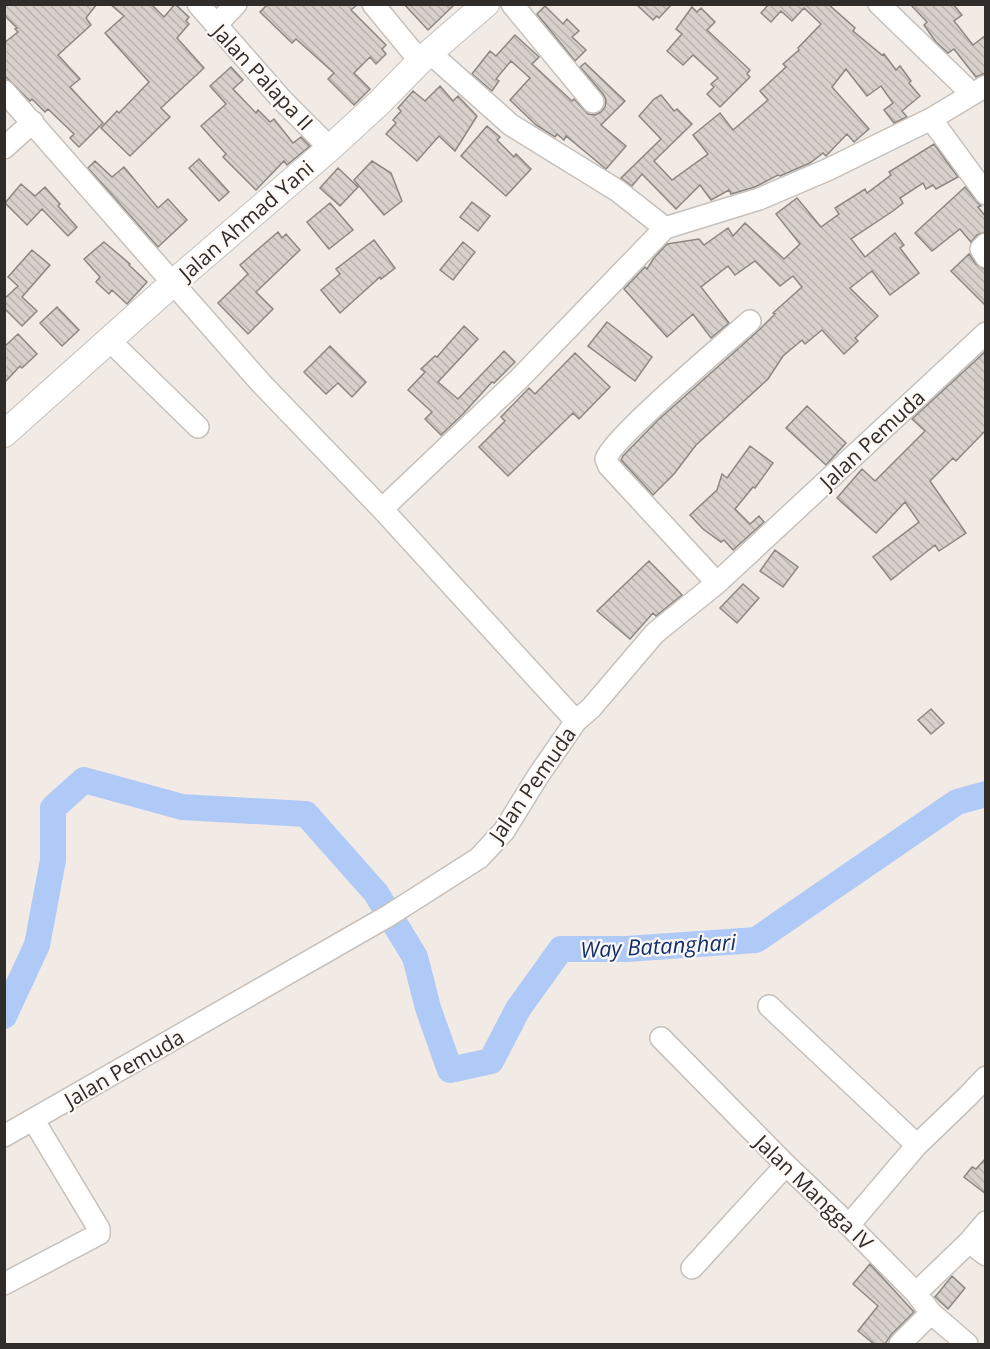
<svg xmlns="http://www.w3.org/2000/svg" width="990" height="1349" font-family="'Open Sans',sans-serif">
  <defs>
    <pattern id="building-back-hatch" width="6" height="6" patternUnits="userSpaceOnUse" patternTransform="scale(1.5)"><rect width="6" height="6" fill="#d8d0cb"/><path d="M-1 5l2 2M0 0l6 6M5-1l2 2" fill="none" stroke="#bab3ae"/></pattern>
  </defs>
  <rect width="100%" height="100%" fill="#f2ebe5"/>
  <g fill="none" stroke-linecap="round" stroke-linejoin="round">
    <path stroke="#afcaf6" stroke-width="26" d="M4,1016L37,945L53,860V808L84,780L182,807L306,814L376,893L415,957L428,1008L450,1070L491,1061L518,1009L561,949H627L756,940L957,802L986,794"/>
  </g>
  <path fill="url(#building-back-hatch)" stroke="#8d8681" stroke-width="1.5" d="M4,4H97L86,18L91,25L58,55L80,79L70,87L103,123L79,147L70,138L74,134L48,109L45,112L32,99L30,101L4,75V43L18,32L15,29L17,28L4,15Z
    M110,4H151L164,17L175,4L189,17L186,21L189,24L177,38L204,68L161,108L170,117L130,156L101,128L117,111L119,113L149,82L105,33L124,16Z
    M268,4H358L351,10L386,45L382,49L386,54L376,64L370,57L354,73L370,89L354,105L328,79L334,73L296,39L292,43L260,12Z
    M404,4H455L428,30Z
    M636,4H672L659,18L657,16L653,20Z
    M769,4H828L855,28L853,31L882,55L884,54L896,70L900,66L911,81L909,83L920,96L902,111L907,117L894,123L884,110L893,103L881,86L867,96L846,69L832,87L869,129L854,142L847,134L826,156L823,153L810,163L780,176L778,175L755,187L731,194L729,190L711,200L700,185L676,209L642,174L632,186L621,178L661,139L639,116L654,99L661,95L674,111L677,109L692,124L654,161L672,180L708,154L693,135L720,113L733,130L768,100L760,91L786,67L783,64L799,50L798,48L821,24L804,8L792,21L781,11L771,22L761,13Z
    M910,4H953L962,15L954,21L973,45L986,35V73L976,77L954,49L948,53L936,42L924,25L927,22Z
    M545,6L563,24L567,19L579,31L572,37L586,50L575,61L537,14Z
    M692,7L697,12L701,8L715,22L707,30L750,70L747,74L750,77L720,107L707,94L714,87L711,84L718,78L693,55L683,65L667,51L682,34L676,29Z
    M515,35L539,57L532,64L572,101L574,99L588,114L595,115L601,112L605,107L606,100L603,94L580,67L585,63L625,101L601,125L626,146L606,169L566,136L564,140L557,134L555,137L536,125L510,100L530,78L511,61L496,79L499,81L492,91L472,74L490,51L496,56Z
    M231,67L243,80L233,89L256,113L258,110L270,122L274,119L293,143L301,137L310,146L287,165L284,161L256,190L223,157L226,154L201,126L226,104L210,86Z
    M440,86L453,101L458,96L477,116L455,151L439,136L417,161L386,134L396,123L393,120L401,111L398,108L413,91L425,101Z
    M487,126L500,137L497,140L514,157L516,154L531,169L506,196L461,156Z
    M934,144L958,177L936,189L933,185L926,189L923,183L900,198L903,203L893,211L851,239L865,257L895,233L904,245L900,248L919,273L890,295L872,271L850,288L878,316L855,338L858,341L844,354L822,330L805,344L802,340L783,356L768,379L696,445L674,474L653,495L621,460L623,456L657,421L758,331L775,314L773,313L802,287L793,276L780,286L755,261L735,275L728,266L701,287L729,323L711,338L693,314L667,337L624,289L645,267L647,269L654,258L667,244L699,239L704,245L728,228L733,236L745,223L784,259L800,244L776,214L797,198L821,227L839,214L835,208L865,189L867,193L891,175L889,172Z
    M199,159L229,192L219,201L189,168Z
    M95,161L112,177L124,167L158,208L168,199L187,220L158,247L88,168Z
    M372,161L391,173L402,201L384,215L354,180Z
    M338,168L358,187L340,206L320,188Z
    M21,184L35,196L45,187L60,204L58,206L77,227L68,236L42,209L27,225L5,203Z
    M965,187L981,206L978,207L986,217V232L977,235L971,242L960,229L932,251L915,233Z
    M472,202L490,216L478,231L460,217Z
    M330,203L353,230L329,249L307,222Z
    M278,232L282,238L286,234L300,250L256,292L273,309L248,334L218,303L248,274L240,265Z
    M374,240L395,268L381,279L380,277L340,313L321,290L340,274L336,269Z
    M104,242L130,264L129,265L147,282L127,304L112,290L109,294L96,282L100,277L84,259Z
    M463,242L475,252L453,280L440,270Z
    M32,250L50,265L22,297L37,311L22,326L4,308V299L18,286L8,277Z
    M969,254L976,264L986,270V306L951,271Z
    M57,307L79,330L62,346L40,323Z
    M607,322L652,357L635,381L588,346Z
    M464,326L478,339L438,382L458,399L504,351L515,362L494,383L492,382L463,414L441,435L425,419L432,412L408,390L425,372L421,369L435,356L437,357Z
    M18,334L37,354L22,368L20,366L4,383V347Z
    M330,346L366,382L352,397L338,383L326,394L304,372Z
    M986,351V430L956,461L953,458L930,481L966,533L939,551L935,545L891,580L873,557L919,522L905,502L876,533L837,498L862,469L875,481L925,431L912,419Z
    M575,353L610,387L579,419L573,413L508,476L479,447L505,421L501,417L529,388L535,394Z
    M807,406L846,443L826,465L786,428Z
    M750,446L773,463L755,488L753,487L735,509L750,524L759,516L764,522L733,550L724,540L721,542L703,529L690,515L717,490L722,474L727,478Z
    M775,550L798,567L783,587L760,571Z
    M649,561L682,595L656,616L653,613L630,639L597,611Z
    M743,584L759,598L737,623L720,608Z
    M931,709L944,723L931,734L918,720Z
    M986,1158V1194L964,1177L972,1167L976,1169Z
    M870,1264L914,1312L891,1335L885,1344H874L858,1331L878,1306L853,1284Z
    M952,1276L965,1288L948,1309L935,1297Z"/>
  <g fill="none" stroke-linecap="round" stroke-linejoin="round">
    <g stroke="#c7c0bb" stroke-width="24">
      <path id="minor" d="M198,4L282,100L330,148
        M373,4L420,61
        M512,4L593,102
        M879,4L972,94
        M216,25L236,4
        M430,53L511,125L618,191L665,228
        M4,91L260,382L382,509L576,721
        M931,119L986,194
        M4,148L33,122
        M986,244L981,249L986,257
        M109,340L198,427
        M382,509L519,379L665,228L759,199L827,170L931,119L986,86
        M717,583L609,466L606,459C612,438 726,343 750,321
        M769,1006L917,1145
        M661,1038L786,1165L849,1225L916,1293L931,1313L967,1344
        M4,1136L388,916L479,858L504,831L538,776L576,721L591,708L655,633L717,583L986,333
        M849,1225L917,1145L968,1096L986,1077
        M969,1242L986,1255
        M692,1268L786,1165
        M4,1284L99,1234V1229L34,1121
        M916,1293L969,1242L986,1222
        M900,1344L931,1313"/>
    </g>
    <g stroke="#c7c0bb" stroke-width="28">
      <path id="major" d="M4,434L173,283L330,148L380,102L420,61L486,4"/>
    </g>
    <use href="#minor" stroke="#fff" stroke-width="21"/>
    <use href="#major" stroke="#fff" stroke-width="26"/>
  </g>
  <g text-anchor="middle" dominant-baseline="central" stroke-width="4.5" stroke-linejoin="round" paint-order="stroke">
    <g font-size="21" fill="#2f2c2a" stroke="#fff8f4">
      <text transform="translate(263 77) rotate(47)">Jalan Palapa II</text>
      <text transform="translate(246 220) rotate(-41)">Jalan Ahmad Yani</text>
      <text transform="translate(872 439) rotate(-43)">Jalan Pemuda</text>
      <text transform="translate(532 784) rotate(-55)">Jalan Pemuda</text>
      <text transform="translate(124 1068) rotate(-30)">Jalan Pemuda</text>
      <text transform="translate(814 1192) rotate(44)">Jalan Mangga IV</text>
    </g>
    <g font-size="22" font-style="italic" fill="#0e3270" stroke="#fff8f4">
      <text transform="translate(658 945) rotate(-3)">Way Batanghari</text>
    </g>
  </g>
  <rect width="990" height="1349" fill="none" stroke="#2f2c2a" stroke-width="12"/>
</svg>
